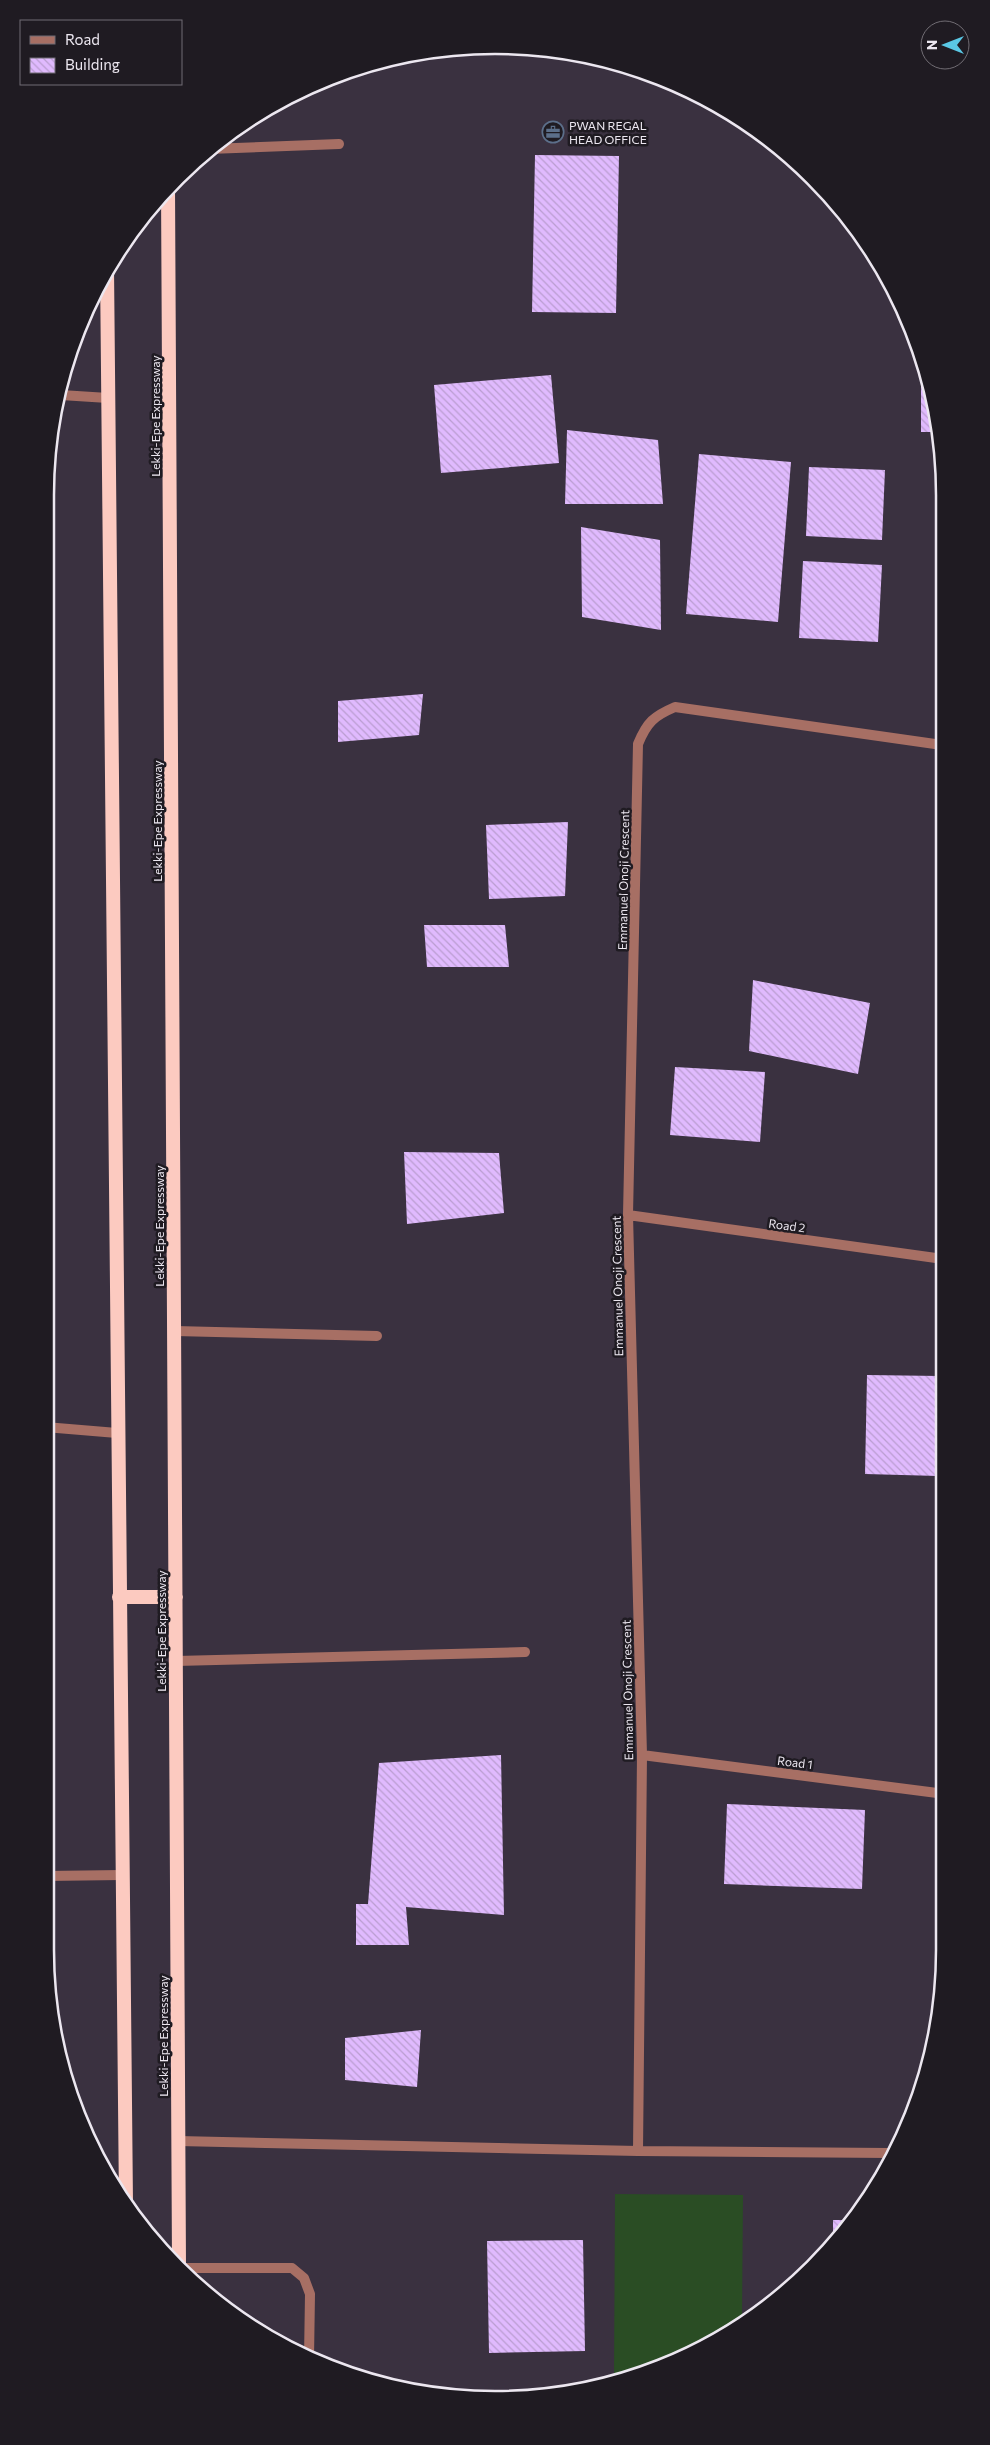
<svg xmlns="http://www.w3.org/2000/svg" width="990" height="2445" font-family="Commissioner,sans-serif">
  <defs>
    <pattern id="building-back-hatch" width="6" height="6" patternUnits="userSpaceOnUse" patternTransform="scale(1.25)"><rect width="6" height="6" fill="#e0bafe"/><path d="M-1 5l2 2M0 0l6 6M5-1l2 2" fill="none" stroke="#ba9dd0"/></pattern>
  </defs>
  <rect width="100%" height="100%" fill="#3a3140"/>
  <path fill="#2a4d24" d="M615,2194L743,2195L742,2324L720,2340L614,2380Z"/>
  <path fill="url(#building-back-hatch)" d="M535,155L619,156L616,313L532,312Z
    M921,362L940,432H921Z
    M551,375L559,463L441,473L434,385Z
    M567,430L658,440L663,504H565Z
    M699,454L791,462L778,622L686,614Z
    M809,467L885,470L882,540L806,536Z
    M581,527L660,540L661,630L582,617Z
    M803,561L882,565L878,642L799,638Z
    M423,694L419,735L338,742V701Z
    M568,822L565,896L489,899L486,825Z
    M424,925H505L509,967H427Z
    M753,980L870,1003L858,1074L749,1051Z
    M675,1067L765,1072L760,1142L670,1135Z
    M404,1152L499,1153L504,1213L407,1224Z
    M867,1375L940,1376L938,1476L865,1474Z
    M501,1755L504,1915L406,1907L409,1945H356V1904H368L379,1763Z
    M727,1804L865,1810L862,1889L724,1884Z
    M421,2030L417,2087L345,2080V2038Z
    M833,2220H854L833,2244Z
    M583,2240L585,2351L489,2353L487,2241Z"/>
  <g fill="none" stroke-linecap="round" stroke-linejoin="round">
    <path stroke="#a76f64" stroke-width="10" d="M175,1331L377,1336
      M45,1427L117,1433
      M176,1661L525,1652
      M45,1876L122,1875
      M182,2268H292L304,2278L310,2294L309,2358"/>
    <path stroke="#a76f64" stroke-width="10" d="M209,149L339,144
      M61,395L108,398
      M628,1215L943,1259
      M642,1755L945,1794
      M178,2141L638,2151L890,2153
      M638,2151L642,1755L628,1215L638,744C647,722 654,716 675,707L942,745"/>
    <path stroke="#fccac0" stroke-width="14" d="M168,187L179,2265
      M107,268L126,2204
      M119,1597H176"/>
  </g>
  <defs>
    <g id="office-ring" transform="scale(1.125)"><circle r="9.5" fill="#1f1b22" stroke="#5c6f8a" stroke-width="1.5"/><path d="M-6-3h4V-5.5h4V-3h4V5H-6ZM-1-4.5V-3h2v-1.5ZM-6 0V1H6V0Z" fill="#5c6f8a"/></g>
  </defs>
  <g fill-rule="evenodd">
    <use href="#office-ring" x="553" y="132"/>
  </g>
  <g text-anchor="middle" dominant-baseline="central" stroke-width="5" stroke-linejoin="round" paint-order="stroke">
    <g font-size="12" fill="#ece7f0" stroke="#1f1b22" text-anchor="start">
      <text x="569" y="125">PWAN REGAL<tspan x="569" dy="14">HEAD OFFICE</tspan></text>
    </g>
    <g font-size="12" fill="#ece7f0" stroke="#1f1b22">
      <text transform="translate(155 416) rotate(-90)">Lekki-Epe Expressway</text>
      <text transform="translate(157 821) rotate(-90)">Lekki-Epe Expressway</text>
      <text transform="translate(623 880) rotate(-89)">Emmanuel Onoji Crescent</text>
      <text transform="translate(787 1225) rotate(8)">Road 2</text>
      <text transform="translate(159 1226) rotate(-90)">Lekki-Epe Expressway</text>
      <text transform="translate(617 1286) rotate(-91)">Emmanuel Onoji Crescent</text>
      <text transform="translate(161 1631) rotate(-90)">Lekki-Epe Expressway</text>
      <text transform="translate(627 1690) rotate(-91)">Emmanuel Onoji Crescent</text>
      <text transform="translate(795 1762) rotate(7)">Road 1</text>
      <text transform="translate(163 2036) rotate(-90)">Lekki-Epe Expressway</text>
    </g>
  </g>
  <path d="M0 0H990V2445H0ZM495 54H495A441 441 0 0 1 936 495V1950A441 441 0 0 1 495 2391H495A441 441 0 0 1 54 1950V495A441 441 0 0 1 495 54Z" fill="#1f1b22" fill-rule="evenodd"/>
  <path fill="none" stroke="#ece7f0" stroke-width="2.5" d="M495 54H495A441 441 0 0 1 936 495V1950A441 441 0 0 1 495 2391H495A441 441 0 0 1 54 1950V495A441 441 0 0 1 495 54Z"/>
  <rect x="20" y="20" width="162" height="65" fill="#1f1b22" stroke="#716d74"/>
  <rect x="30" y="36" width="25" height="8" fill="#a76f64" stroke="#716d74"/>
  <text x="65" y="45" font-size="15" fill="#ece7f0">Road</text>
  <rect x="30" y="58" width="25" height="15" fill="url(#building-back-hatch)" stroke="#716d74"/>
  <text x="65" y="70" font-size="15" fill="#ece7f0">Building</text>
  <g transform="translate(945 45) rotate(270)"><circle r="24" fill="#1f1b22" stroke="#716d74"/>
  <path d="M0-4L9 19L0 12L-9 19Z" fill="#5ac8e5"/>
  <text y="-8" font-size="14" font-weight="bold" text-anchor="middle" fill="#ece7f0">N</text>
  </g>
</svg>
